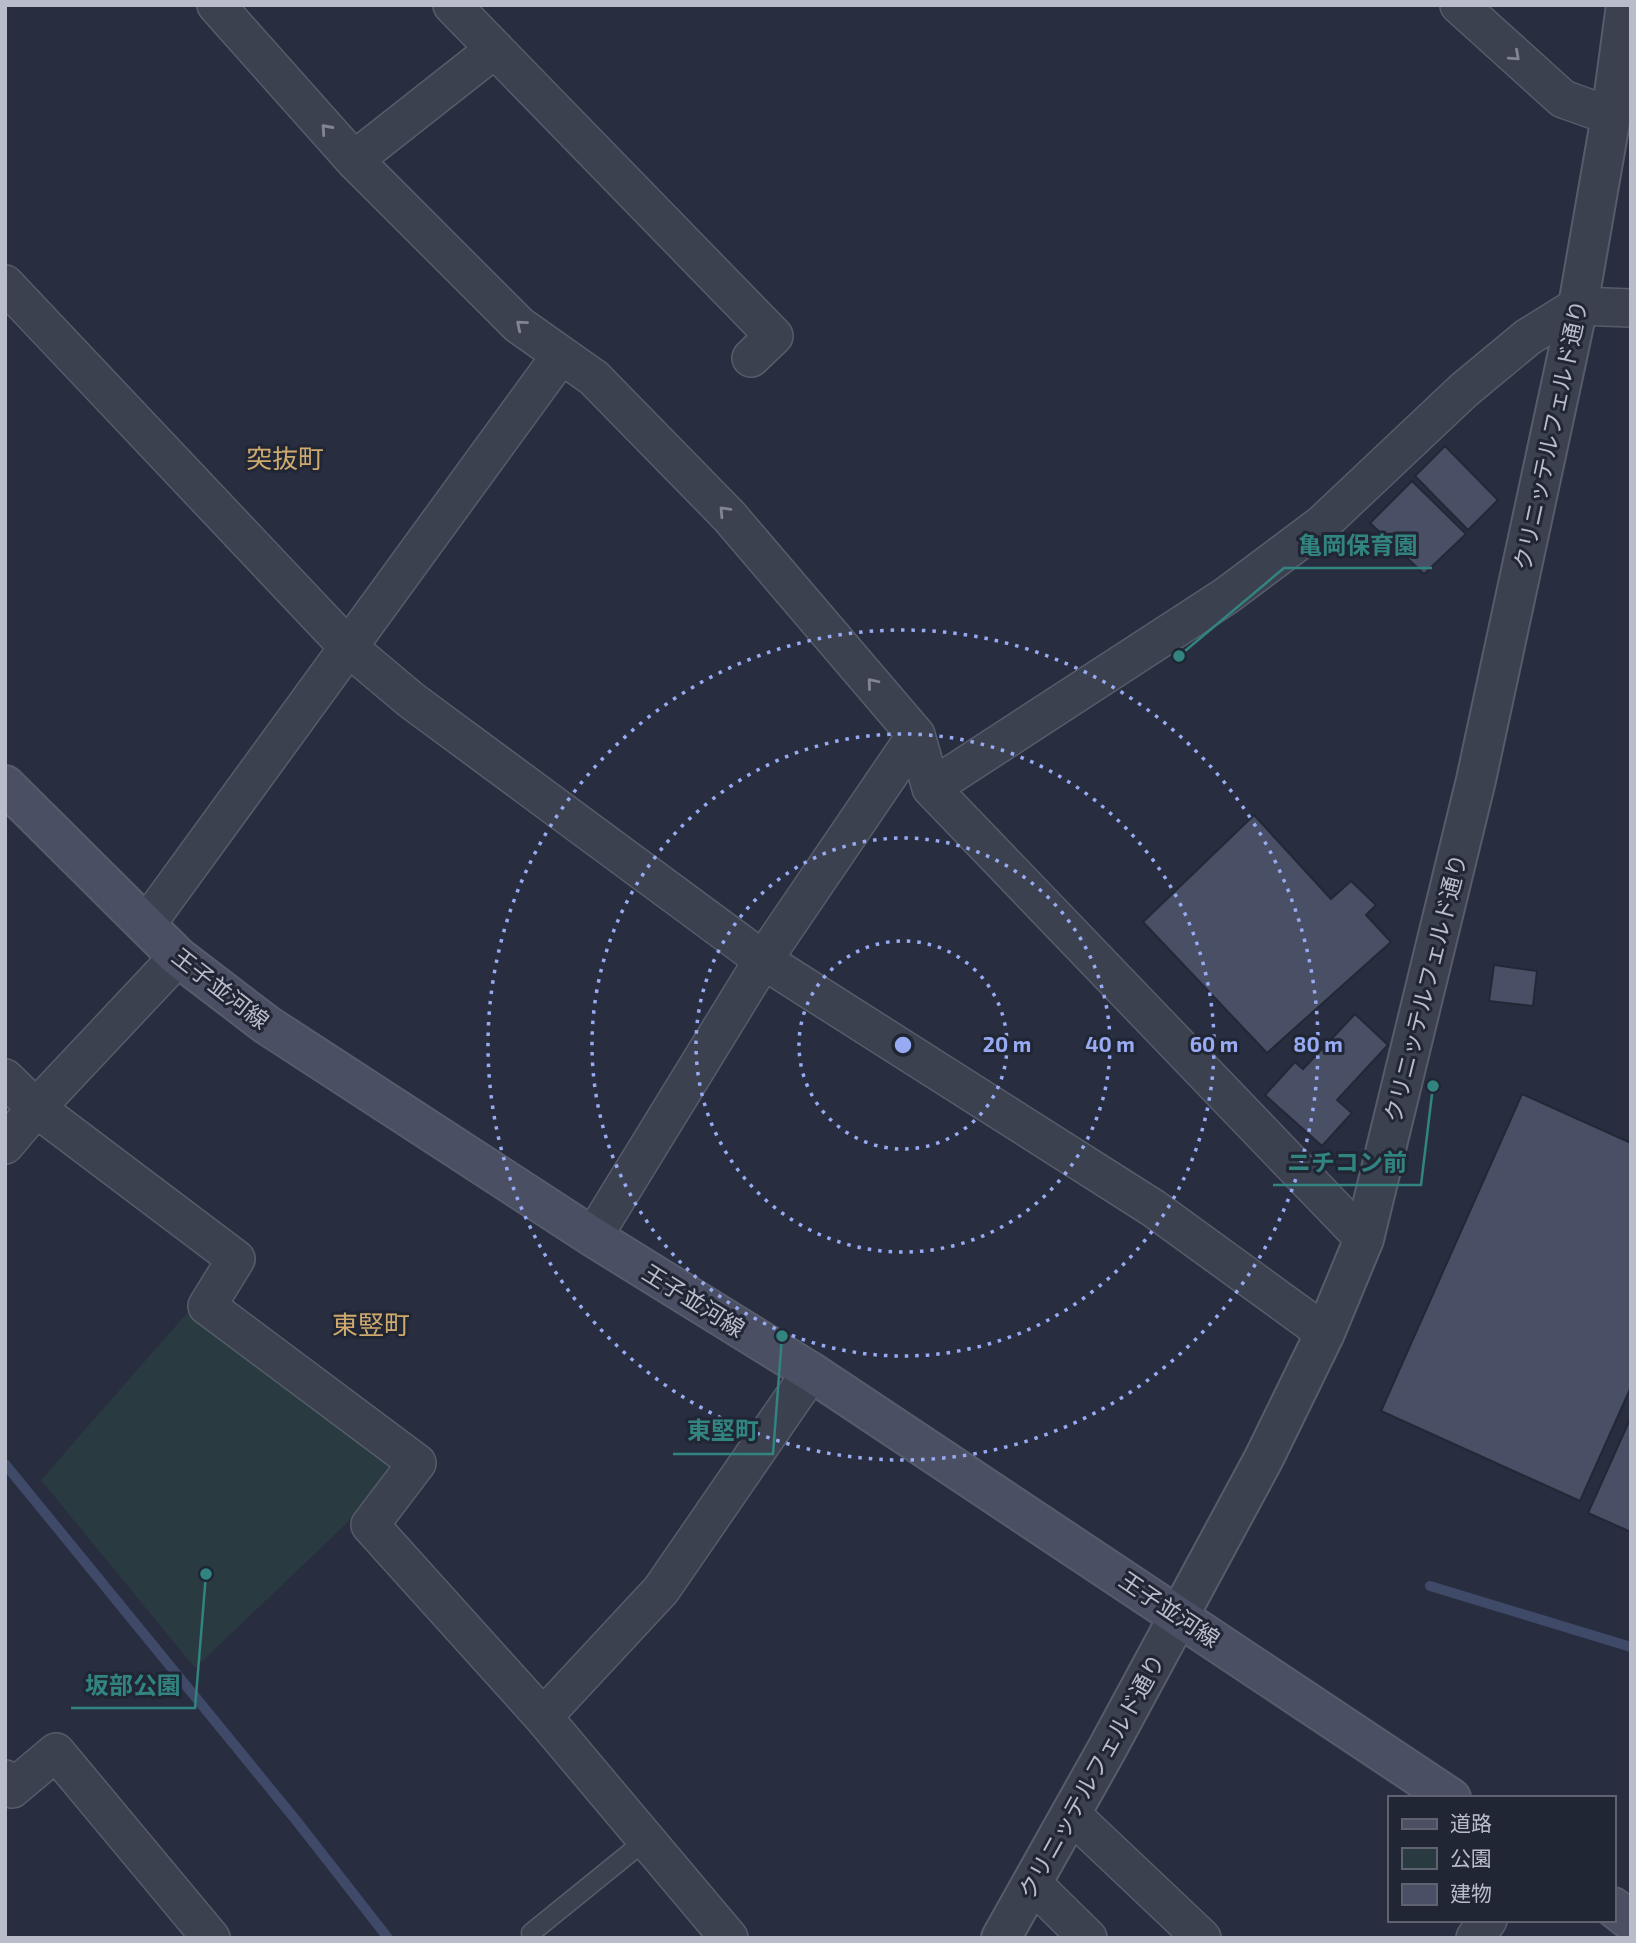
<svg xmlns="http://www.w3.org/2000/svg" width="1636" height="1943" font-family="'Exo 2','Noto Sans JP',sans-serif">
  <rect width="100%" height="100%" fill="#282e40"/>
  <path fill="#2a3a41" d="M187,1313L387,1458L393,1479L195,1668L41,1480Z"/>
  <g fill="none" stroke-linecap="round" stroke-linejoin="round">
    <path stroke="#3f4968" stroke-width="10" d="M5,1464L295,1819L388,1938
      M1430,1586L1631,1647"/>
  </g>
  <path fill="#494f64" stroke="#232837" stroke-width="2" d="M1445,446L1498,500L1468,530L1415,476Z
    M1412,481L1466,534L1424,574L1370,523Z
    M1254,815L1331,899L1351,881L1376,905L1366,915L1391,942L1267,1053L1143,922Z
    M1494,965L1537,971L1533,1006L1489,1001Z
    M1355,1014L1388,1045L1337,1100L1352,1113L1322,1146L1265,1095L1295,1062L1303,1069Z
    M1522,1094L1631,1143V1387L1580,1501L1381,1411Z
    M1631,1417V1532L1588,1513Z"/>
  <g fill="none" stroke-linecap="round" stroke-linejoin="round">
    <g stroke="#575c6a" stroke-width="21">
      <path id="service" d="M531,1933L647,1839"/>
    </g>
    <g stroke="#575c6a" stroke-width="40">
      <path id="minor" d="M216,5L354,160L519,325L594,378L729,516L916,735L931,788L1364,1239
        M452,5L774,336L751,358
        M1459,5L1563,99L1611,116
        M354,160L495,49
        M5,284L348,647L411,700L763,960L1153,1208L1325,1333
        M931,788L1226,596L1322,524L1464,390L1528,337L1578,306L1631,308
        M146,925L561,355
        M5,1078L36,1108L236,1259L207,1306L417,1463L370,1525L543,1717L729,1938
        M5,1145L36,1108L178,957
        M593,1237L763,960L916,735
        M543,1717L661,1590L811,1372
        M5,1779L12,1789L56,1752L211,1938
        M1071,1814L1202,1938
        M1032,1883L1088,1938
        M1475,1938L1488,1920"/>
    </g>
    <g stroke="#575c6a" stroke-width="42">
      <path id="tertiary" d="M1001,1938L1107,1749L1264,1458L1325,1333L1364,1239L1476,780L1578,306L1611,116L1626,5"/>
    </g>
    <g stroke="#575c6a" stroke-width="42">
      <path id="secondary" d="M5,785L178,957L267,1025L593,1237L811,1372L1451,1798
        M1613,1907L1631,1921"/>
    </g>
    <use href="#service" stroke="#3c4150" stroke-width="18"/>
    <use href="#minor" stroke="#3c4150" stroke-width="37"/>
    <use href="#tertiary" stroke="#3c4150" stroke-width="38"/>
    <use href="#secondary" stroke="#4a4f63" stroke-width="38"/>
  </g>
  <defs><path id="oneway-chevron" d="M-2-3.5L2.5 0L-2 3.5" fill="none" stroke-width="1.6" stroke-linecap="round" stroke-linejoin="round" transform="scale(1.75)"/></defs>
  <g stroke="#818593">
    <use href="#oneway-chevron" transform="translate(1515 56) rotate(42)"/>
    <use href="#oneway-chevron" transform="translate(326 129) rotate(-132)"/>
    <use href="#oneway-chevron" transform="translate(521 325) rotate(-140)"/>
    <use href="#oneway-chevron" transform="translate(724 511) rotate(-133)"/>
    <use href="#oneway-chevron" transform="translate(872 683) rotate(-130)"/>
  </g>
  <g fill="none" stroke="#97aaf2" stroke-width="3.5" stroke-dasharray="3.5 7">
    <circle cx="903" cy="1045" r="104"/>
    <circle cx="903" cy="1045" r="207"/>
    <circle cx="903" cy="1045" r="311"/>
    <circle cx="903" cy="1045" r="415"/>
  </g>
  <g text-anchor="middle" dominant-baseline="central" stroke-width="6" stroke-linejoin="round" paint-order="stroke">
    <g font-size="23" fill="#b9bcca" stroke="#212635">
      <text transform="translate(1550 435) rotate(-78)">クリニッテルフェルド通り</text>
      <text transform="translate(221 988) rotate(38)">王子並河線</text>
      <text transform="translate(1425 988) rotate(-76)">クリニッテルフェルド通り</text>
      <text transform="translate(694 1300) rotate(32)">王子並河線</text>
      <text transform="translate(1170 1609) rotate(34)">王子並河線</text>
      <text transform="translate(1091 1776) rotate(-61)">クリニッテルフェルド通り</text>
    </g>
    <g font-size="26" fill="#cfaa6f" stroke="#212635">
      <text x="285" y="457">突抜町</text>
      <text x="371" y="1323">東竪町</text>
    </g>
  </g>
  <circle cx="903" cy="1045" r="10" fill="#97aaf2" stroke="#212635" stroke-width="3.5"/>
  <g font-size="21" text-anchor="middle" font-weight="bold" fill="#97aaf2" stroke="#212635" stroke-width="6" stroke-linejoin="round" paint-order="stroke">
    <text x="1007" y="1052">20 m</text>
    <text x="1110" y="1052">40 m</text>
    <text x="1214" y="1052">60 m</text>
    <text x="1318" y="1052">80 m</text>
  </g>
  <path fill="none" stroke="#318480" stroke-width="2.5" d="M1179 656L1284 568H1432M1433 1086L1421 1185H1273M782 1336L773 1454H673M206 1574L195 1708H71"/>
  <g fill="#318480" stroke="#212635" stroke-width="2.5">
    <circle cx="1179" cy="656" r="7"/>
    <circle cx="1433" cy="1086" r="7"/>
    <circle cx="782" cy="1336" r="7"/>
    <circle cx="206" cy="1574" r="7"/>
  </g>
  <g font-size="24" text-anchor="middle" font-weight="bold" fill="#318480" stroke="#212635" stroke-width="6" stroke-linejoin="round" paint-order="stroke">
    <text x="1358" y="554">亀岡保育園</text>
    <text x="1347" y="1171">ニチコン前</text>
    <text x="723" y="1439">東堅町</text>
    <text x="133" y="1694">坂部公園</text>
  </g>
  <rect width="1636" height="1943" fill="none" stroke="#b9bcca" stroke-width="14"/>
  <rect x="1388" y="1796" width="228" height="126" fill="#212635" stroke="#5e6271" stroke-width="2"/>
  <rect x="1402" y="1819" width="35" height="10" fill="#4a4f63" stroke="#5e6271" stroke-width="2"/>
  <text x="1450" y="1831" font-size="21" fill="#b9bcca">道路</text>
  <rect x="1402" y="1848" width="35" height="21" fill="#2a3a41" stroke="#5e6271" stroke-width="2"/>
  <text x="1450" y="1866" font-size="21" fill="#b9bcca">公園</text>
  <rect x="1402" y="1884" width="35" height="21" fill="#494f64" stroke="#5e6271" stroke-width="2"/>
  <text x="1450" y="1901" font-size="21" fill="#b9bcca">建物</text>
</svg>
